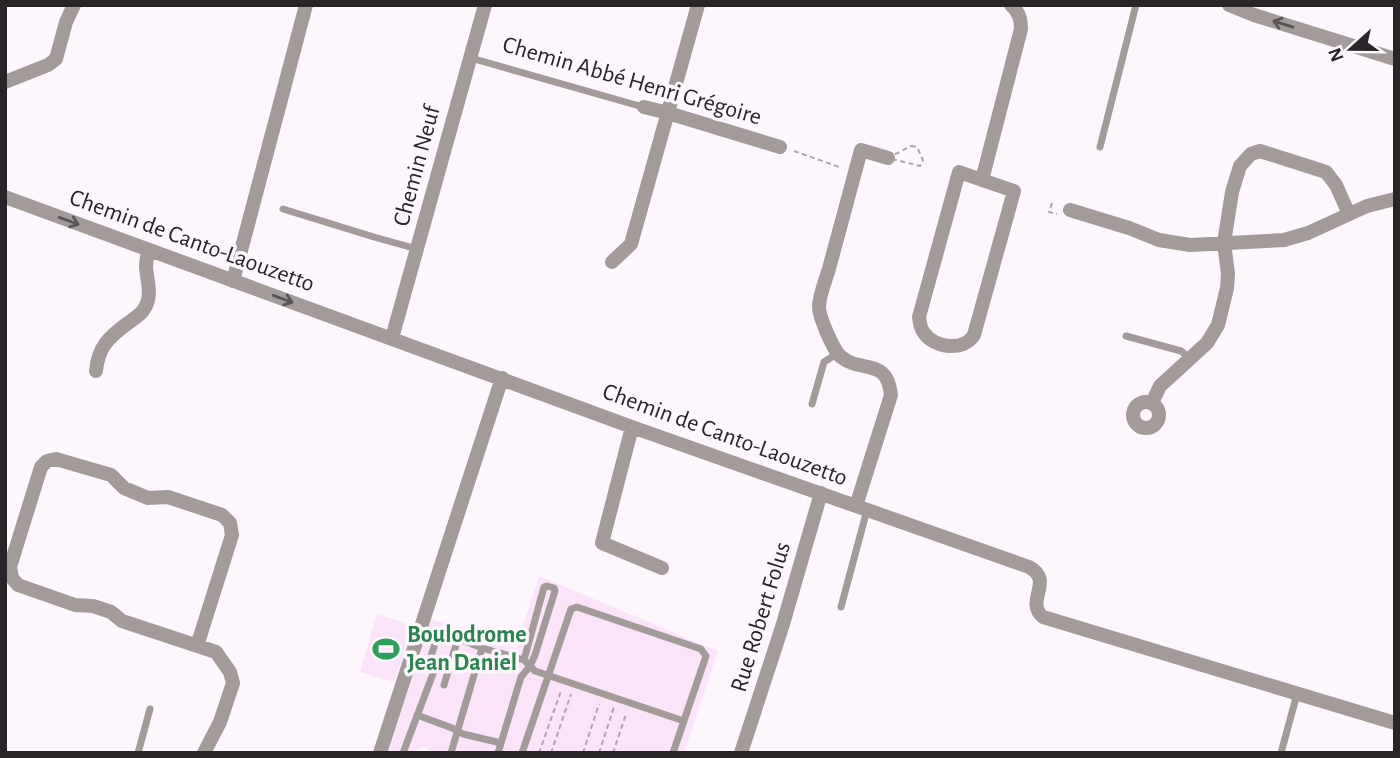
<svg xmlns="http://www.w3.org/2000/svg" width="1400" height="758" font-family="'Alegreya Sans',sans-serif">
  <rect width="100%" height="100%" fill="#fef6fd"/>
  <path fill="#fbe3f9" d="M539,576L718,651L684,753H430L427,748L422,747L418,749L415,753H388L431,619L516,648Z
    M377,614L413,626L394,682L360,672Z"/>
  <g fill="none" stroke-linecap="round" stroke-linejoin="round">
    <path stroke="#ada7ad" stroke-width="2" stroke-dasharray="5 3.5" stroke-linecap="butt" d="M911,146L917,147L923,160L920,166L888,158Z
      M794,151L842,168
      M1052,203L1049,212L1057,214
      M539,753L561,691
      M551,753L571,694
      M583,753L599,704
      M599,753L614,707
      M613,753L626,714"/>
    <path stroke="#a29b99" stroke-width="7" d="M471,58L643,107
      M1100,147L1136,5
      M283,209L374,237L417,249
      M1126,336L1181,351L1190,358
      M812,404L824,362L838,353
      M841,607L867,510
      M444,685L458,638
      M417,715L452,728L463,734L501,743
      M138,753L150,709
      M403,753L434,671L427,669L439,631L482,648
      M451,753L482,648L524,660L535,671L684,721
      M498,753L521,677L530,666L535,655L555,591L554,588L547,586L544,587L524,660
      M522,753L571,609L577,607L701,649L706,656L673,753
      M1281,753L1297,694"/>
    <path stroke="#a29b99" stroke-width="14" d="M1229,5L1254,15L1395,59
      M5,82L48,65L56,59L66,22L74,5
      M644,107L668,113L780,147
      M959,172L1014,191L974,335C963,352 935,348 924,333C920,328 920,323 919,317Z
      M982,180L1021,29C1021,19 1019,12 1011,5
      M5,197L632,427L1029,567C1055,581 1024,601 1043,617L1395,723
      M1070,210L1129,228L1159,240L1190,245L1284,240L1308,233L1367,206L1395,199
      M612,262L631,244L698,5
      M233,281L306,5
      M392,338L485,5
      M96,371C98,347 109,337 128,323C133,319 141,315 144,309C153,296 147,281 146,267C146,261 147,256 149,250
      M1133 415a13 13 0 1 1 26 0a13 13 0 1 1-26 0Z
      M1152,403L1160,386L1207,343L1218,325L1227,288L1228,274L1224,243L1232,192L1240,166L1251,154L1260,151L1326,172L1336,185L1349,214
      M632,427L602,543L662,568
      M856,506L891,395C887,356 860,374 840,356C833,349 819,317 819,307C819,295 827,277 830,265C840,227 851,188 861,150L888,158
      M197,646L232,535L230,523L222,515L168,497L148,498L124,488L111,475L56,459L47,461L41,467L10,567L12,578L18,585L75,605L93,606L111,612L122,621L216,652L230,672L233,683L220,722L204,753
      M380,753L502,378
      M741,753L783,624L821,493"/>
  </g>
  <defs><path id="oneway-shaft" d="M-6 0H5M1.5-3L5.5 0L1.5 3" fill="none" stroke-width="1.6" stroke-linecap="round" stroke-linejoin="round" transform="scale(1.75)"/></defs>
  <g stroke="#595455">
    <use href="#oneway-shaft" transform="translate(1283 24) rotate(-163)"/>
    <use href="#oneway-shaft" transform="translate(69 221) rotate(20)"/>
    <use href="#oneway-shaft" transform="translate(283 299) rotate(20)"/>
  </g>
  <defs>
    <g id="stadium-bare" transform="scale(2.1)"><path d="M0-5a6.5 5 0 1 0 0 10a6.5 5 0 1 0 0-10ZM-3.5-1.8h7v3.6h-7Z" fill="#2e9e5b" stroke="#fef6fd" stroke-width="2.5" paint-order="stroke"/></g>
  </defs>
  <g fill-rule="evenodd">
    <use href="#stadium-bare" x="386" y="649"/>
  </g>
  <g text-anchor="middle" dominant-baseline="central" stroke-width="7" stroke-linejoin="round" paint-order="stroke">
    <g font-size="24" fill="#282428" stroke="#fef6fd">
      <text transform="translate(632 81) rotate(16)">Chemin Abbé Henri Grégoire</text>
      <text transform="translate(417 166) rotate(-75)">Chemin Neuf</text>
      <text transform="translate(192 241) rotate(20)">Chemin de Canto-Laouzetto</text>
      <text transform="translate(725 435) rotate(20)">Chemin de Canto-Laouzetto</text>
      <text transform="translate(761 617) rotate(-73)">Rue Robert Folus</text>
    </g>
    <g font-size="24" font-weight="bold" fill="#27864d" stroke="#fef6fd" text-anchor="start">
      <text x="407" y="635">Boulodrome<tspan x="407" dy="28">Jean Daniel</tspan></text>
    </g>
  </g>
  <rect width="1400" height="758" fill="none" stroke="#282428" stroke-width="14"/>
  <g transform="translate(1351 49) rotate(249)" stroke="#fef6fd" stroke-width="5" paint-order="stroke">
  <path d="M0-5L12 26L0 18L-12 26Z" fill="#282428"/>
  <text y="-10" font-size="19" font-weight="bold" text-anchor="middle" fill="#282428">N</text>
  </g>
</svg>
